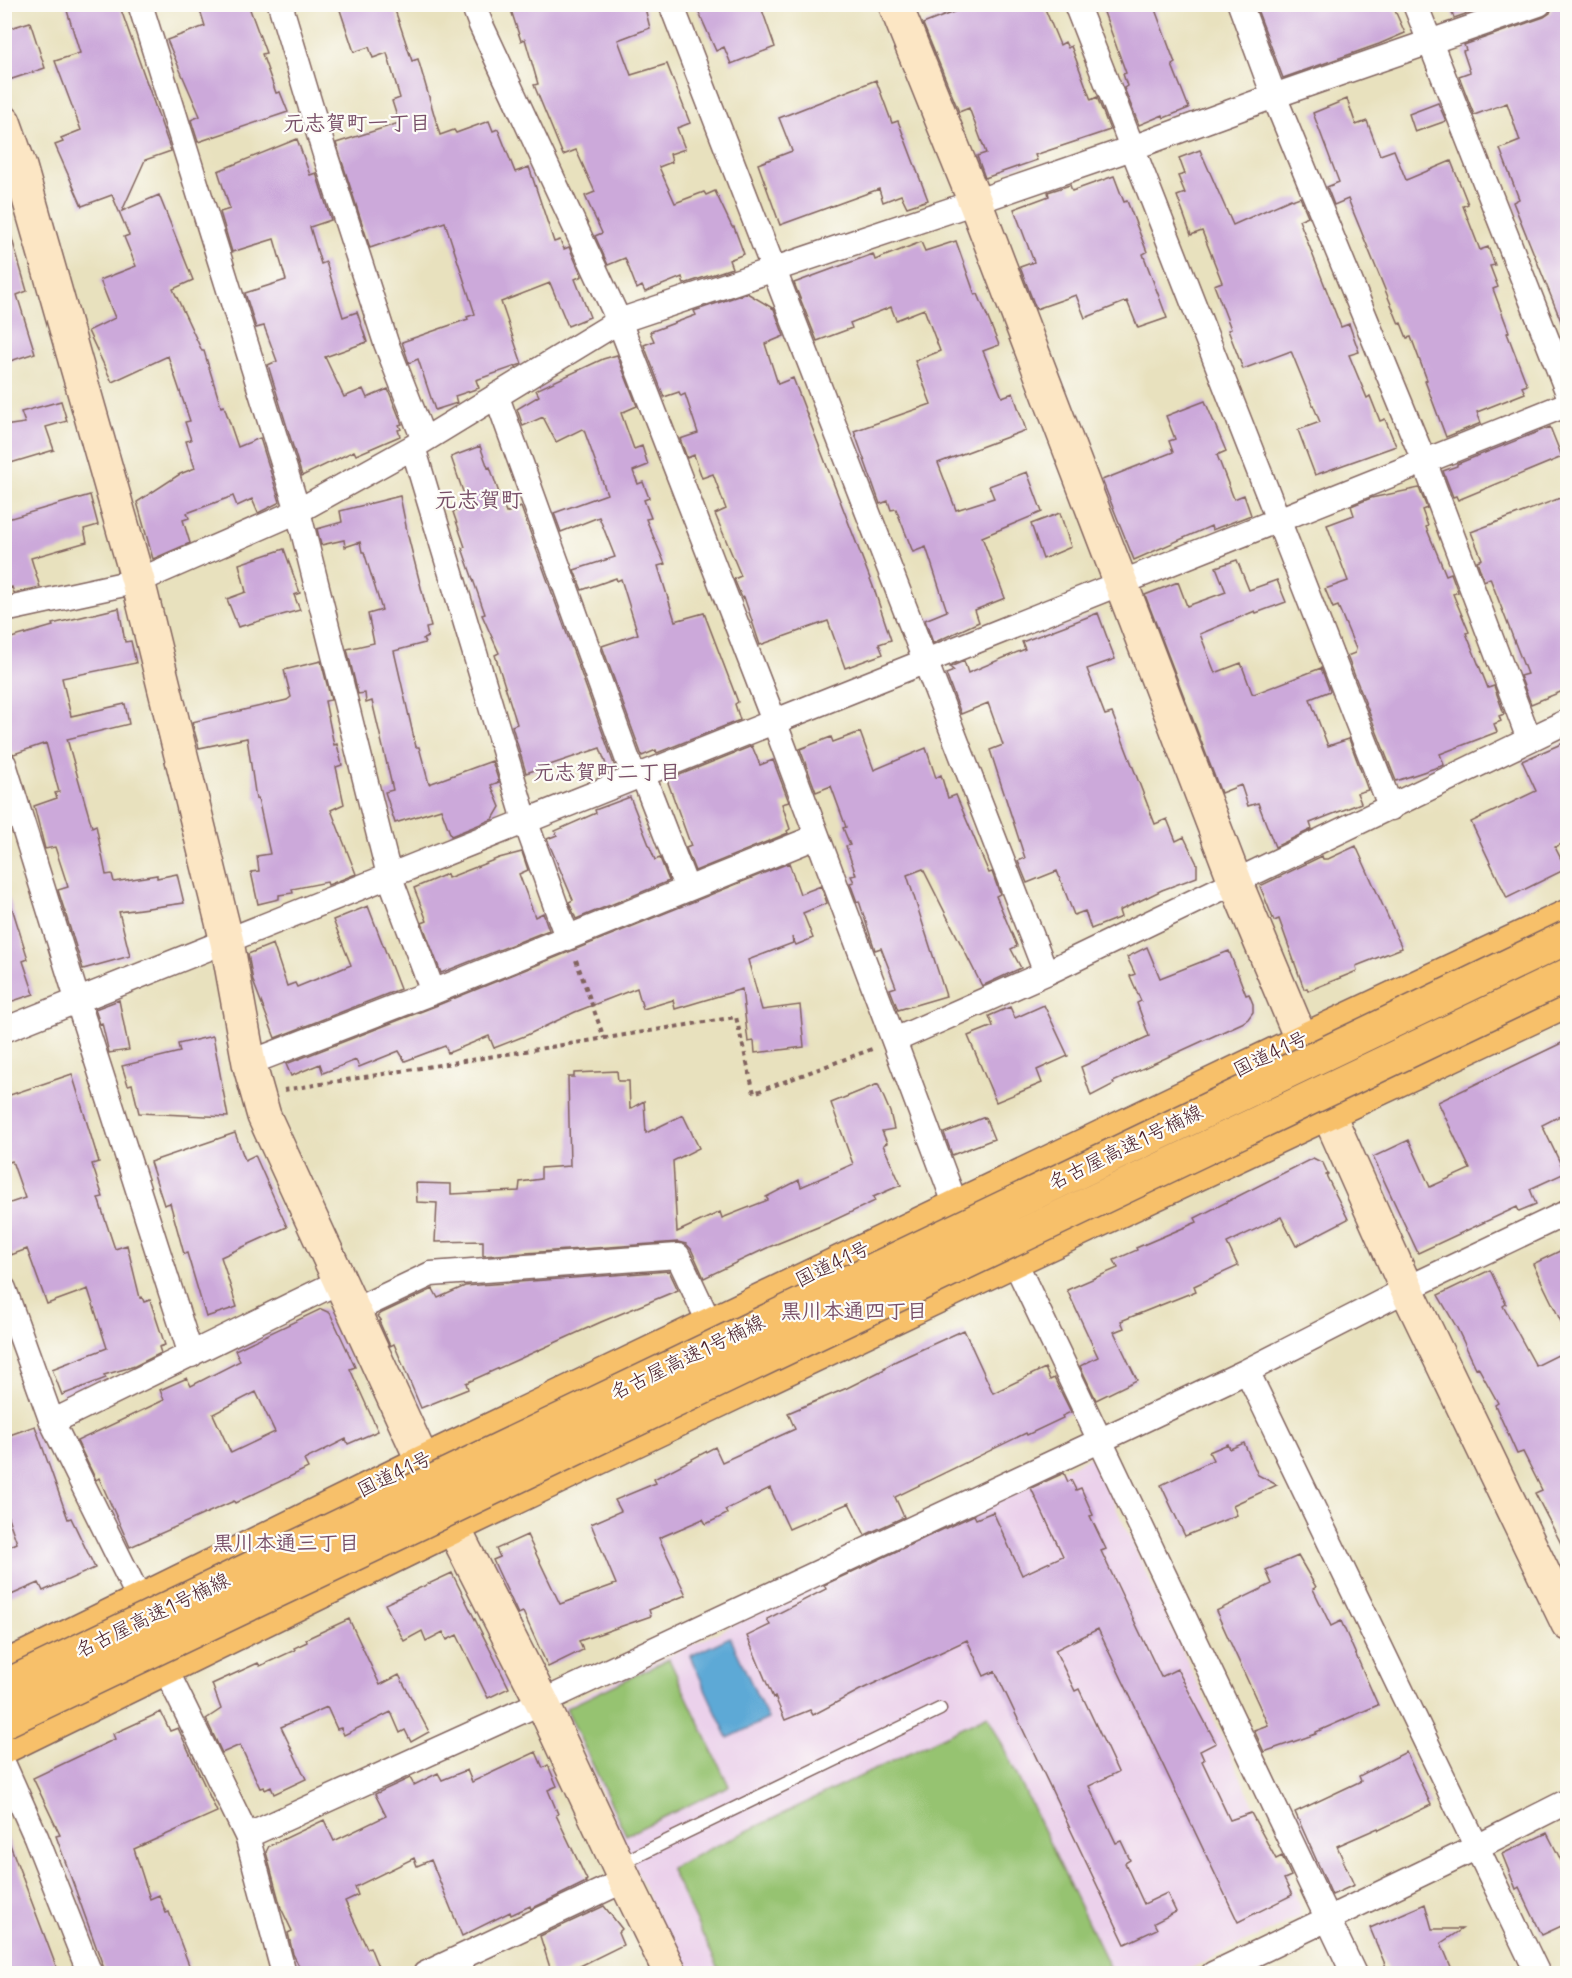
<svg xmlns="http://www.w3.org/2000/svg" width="1572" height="1978" font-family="Mynerve,'Klee One',sans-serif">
  <rect width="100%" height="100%" fill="#fdfcf7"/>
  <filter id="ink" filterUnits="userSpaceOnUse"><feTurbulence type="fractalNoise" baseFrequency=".0167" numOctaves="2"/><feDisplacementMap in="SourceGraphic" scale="12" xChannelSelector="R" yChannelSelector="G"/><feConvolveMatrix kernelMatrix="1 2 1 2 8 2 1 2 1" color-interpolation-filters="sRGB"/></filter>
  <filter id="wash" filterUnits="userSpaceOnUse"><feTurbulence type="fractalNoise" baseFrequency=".008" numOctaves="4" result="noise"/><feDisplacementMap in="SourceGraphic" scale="24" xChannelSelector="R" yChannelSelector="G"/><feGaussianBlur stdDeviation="1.35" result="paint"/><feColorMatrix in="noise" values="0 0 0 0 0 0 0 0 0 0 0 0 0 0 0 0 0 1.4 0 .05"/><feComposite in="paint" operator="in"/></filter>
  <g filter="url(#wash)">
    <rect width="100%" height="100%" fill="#e8e1be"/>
    <path fill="#ebd1eb" d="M1092,1456L1301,1907L1300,1916L1181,1973H683L562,1706Z"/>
    <path fill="#96c371" stroke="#70714e" stroke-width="1.5" d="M669,1659L729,1786L626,1835L566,1708Z
      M988,1715L1112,1973H721L670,1868Z"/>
    <path fill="#5da9d6" stroke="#546480" stroke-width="1.5" d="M730,1637L768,1719L728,1738L690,1656Z"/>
    <g id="blocks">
      <path fill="#cca9da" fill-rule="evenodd" d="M65,4H119L171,151L145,160L122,211L159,195L193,280L173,289L202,351H204L221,407L224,406L238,447L260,438L280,502L258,513L252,499L237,506L233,496L187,513L189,518L183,520L190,543L153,559L137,502L180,474L195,468L186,441L191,440L185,422L190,421L168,356L112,382L88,331L115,318L100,280L136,266L124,237L129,235L112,195L82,206L55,145L63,142L61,138L81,130L55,61L80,53Z
        M216,4H248L266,53L262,54L276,93L280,92L288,112L198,142L191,120L200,116L167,40L205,26L200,10Z
        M338,4H393L412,61L418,59L440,135L454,130L456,133L489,121L493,131L498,129L515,172L529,167L554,242L560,240L564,249L569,247L582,276L575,279L590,317L568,326L550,283L501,302L522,364L476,380L479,388L455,396L457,403L435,410L418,359L409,363L402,342L468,319L467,317L475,314L445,222L370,248L336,143L399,123L392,101L400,98L387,53L373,58L369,47L354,52Z
        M509,4H644L650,28L618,40L631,75L667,64L690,123L677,128L685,149L670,154L672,162L659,167L675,203L704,192L706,195L715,191L732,227H734L744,254L729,260L732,268L684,284L682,277L645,292L642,286L637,289L625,258L608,265L595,236L602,233L585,196L595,192L576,150L563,155L534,85L538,84L525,39L521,41Z
        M695,4H760L775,47L731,64L724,47L716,51Z
        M974,4H1043L1060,45L1065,42L1068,48L1071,46L1091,100L1097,97L1110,130L1035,155L1037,160L985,178L977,156L986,153L969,108L959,112L923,24Z
        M1101,4H1153L1175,63L1172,65L1189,108L1164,118L1163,115L1139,125L1124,88L1127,86L1123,74L1126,73Z
        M1255,4H1392L1405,33L1379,44L1283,78Z
        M1449,4H1494L1454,18Z
        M1553,4H1568L1567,336L1513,202L1519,199L1500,149L1520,141L1507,103L1474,115L1459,76L1470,72L1463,51L1466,50L1464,45L1544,17L1550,13Z
        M30,22L45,68L9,80L4,67V30Z
        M876,80L892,123L898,121L928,200L907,207L901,195L883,202L879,189L780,225L758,164L792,151L779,118Z
        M1347,99L1356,125L1367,121L1380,155L1394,150L1406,180L1451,161L1468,204L1463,206L1480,250L1488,247L1495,265L1490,266L1498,287L1493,289L1509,332L1507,333L1527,385L1522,387L1525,393L1477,412L1481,423L1446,437L1425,381L1427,380L1411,337L1407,338L1401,323L1399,324L1348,199L1334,205L1327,187L1339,182L1313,113Z
        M1438,103L1446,121L1415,132L1409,114Z
        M297,139L310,175L316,173L331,220L310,227L321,264L326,262L343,317L357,312L367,342L325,357L344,397L363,389L367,398L388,389L402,424L399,425L401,429L398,430L400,436L356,455L354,451L302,476L268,365L277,361L264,326L256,328L245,293L286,280L274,239L232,252L220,212L230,209L218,171Z
        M1200,150L1233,225L1291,199L1292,200L1300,197L1308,216L1299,220L1341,327L1349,324L1359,352L1349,355L1367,398L1370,396L1380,421L1385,419L1396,446L1315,475L1298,430L1320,422L1291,351L1243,369L1228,330L1231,329L1214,285L1222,282L1202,231L1191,235L1177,196L1185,193L1178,176L1185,174L1179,158Z
        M1114,176L1124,202L1127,201L1147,252L1143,254L1167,318L1138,328L1127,301L1085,318L1076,295L1036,309L1020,267L1034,262L1014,209L1049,196L1048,192L1070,185L1072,191Z
        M10,232L27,291L17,295L35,353L4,363V233Z
        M956,241L975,295L978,294L999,345L983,351L1002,397L1013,393L1026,430L938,463L956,510L994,498L989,486L1027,472L1042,512L982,537L1005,598L975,610L979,622L933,643L925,620L947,611L926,547L913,552L896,509L891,510L888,501L880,504L854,431L931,404L915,361L940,351L924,309L896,320L891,307L850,323L852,328L817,341L794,283L873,254L875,260L921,242L925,251Z
        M747,293L774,309L784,336L765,344L778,384L793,378L874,589L891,640L879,644L883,654L845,668L828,621L760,645L744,597L742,598L734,579L741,576L715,514L726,509L713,474L702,478L694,455L687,458L680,439L698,433L685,394L681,396L679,392L664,397L644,345L654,341L650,332L696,315L694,311Z
        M617,355L637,406L621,413L634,449L642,446L648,465L633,471L638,484L643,482L649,498L644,500L651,518L646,519L665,564L658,566L675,621L704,613L738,702L735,704L740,720L657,753L656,750L642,756L602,646L638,634L621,579L617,581L616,578L582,590L574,570L615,557L599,517L561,532L554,513L607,494L584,430L582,429L556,442L543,417L523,426L517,409L539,396L536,390L603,359Z
        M61,401L67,421L46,427L54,450L4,465V426L25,423L21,412Z
        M1205,401L1226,451L1217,455L1234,499L1244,495L1251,515L1212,530L1211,526L1134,560L1102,480L1173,452L1169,441L1175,439L1166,416Z
        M1550,427L1562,457L1458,500L1456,496L1453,497L1443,471L1457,466V464Z
        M480,446L488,468L490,467L506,513L521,507L615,767L608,770L600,748L526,773L512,726L517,724L495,655L499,653L482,615L485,614L462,548L465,547L453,512L468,506L451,457Z
        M1419,488L1427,508L1422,510L1428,526L1426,527L1446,575L1451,573L1458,592L1453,594L1469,632L1466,633L1488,688L1494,686L1504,714L1499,716L1501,721L1494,724L1497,732L1440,754L1444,765L1396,781L1347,656L1355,653L1356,649L1338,606L1333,608L1325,589L1348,581L1327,525L1354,515L1351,506L1371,498Z
        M90,495L98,525L84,529L87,542L31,558L40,587L14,593L12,587L4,590V520Z
        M1568,495V689L1531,704L1520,676L1527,674L1490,578L1484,581L1477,561L1482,559L1471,532Z
        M400,496L408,536L431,627L426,628L428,637L423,639L425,643L394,651L416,747H419L429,784L492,761L499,782L491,785L500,807L493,819L451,836L441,809L395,823L385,792L393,790L372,701L366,703L365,693L358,694L347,649L374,643L368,614L382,610L364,552H362L360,542L345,547L344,540L321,545L317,529L342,522L340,511Z
        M1060,513L1071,547L1043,559L1031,524Z
        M284,549L300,593L294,595L300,610L238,627L227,599L246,592L239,564Z
        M1237,560L1249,590L1277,580L1286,602L1256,613L1255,611L1200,634L1215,673L1241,663L1252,693L1254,694L1321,668L1330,691L1310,699L1328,746L1349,739L1368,790L1357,793L1361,803L1310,823L1312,829L1275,847L1258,803L1248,806L1241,785L1221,793L1145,595L1178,582L1187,606L1226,592L1216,567Z
        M119,608L125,642L131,641L136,663L62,678L71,716L125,704L129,724L67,739L92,827L96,825L106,875L112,874L114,882L157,875V878L177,874L184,903L119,912L130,956L83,969L58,890L68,887L55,847L45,849L34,806L57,798L55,793L59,792L46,743L14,754L11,752L4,734V640L53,626L52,624Z
        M1098,613L1115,659L1087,669L1105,715L1112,713L1155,824L1167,819L1176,841L1184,837L1197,864V877L1162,890L1119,911L1121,917L1091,929L1085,911L1074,915L1057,871L1027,883L1018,861L1025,858L990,750L1003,745L988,703L961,714L946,674L954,671L950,667L964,661L968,673L1025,649L1022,642Z
        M321,661L331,700L325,701L334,745L337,744L342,765L336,767L344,804L331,810L356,874L328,885L327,882L292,889L293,893L279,895V899L258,904L251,872L259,871L257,856L270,854L258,798L256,799L247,738L199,748L192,722L287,700L291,697L284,670Z
        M860,732L874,770L926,748L936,778L941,775L948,798L956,795L989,873L992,872L1000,894L996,896L1017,946L1011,949L1021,968L982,986L923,869L907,875L946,996L898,1010L890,989L896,987L881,948L875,950L859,901L857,902L850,883L854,882L851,876L856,875L846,846L850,845L843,828L846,827L831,786L816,792L800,749L831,737L833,742Z
        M1568,741V841L1555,847L1566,869L1507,898L1471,822L1536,791L1522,761Z
        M752,746L760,765L773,760L789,802L782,804L790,829L787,831L788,833L695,871L686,848L691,846L667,780Z
        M630,797L655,860L660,858L669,881L576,919L569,902L573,900L547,839L557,835L555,831L596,813L595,810Z
        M1356,846L1402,948L1356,966L1357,971L1308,991L1307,988L1304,989L1279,919L1274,921L1260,886L1322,856L1323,859H1328Z
        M522,852L528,870L519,874L535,917L543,913L549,930L441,973L422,923L427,921L414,888L447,874L448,878L499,858Z
        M789,863L800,894L821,886L827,903L803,913L813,938L796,945L792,937L793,943L748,960L762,1010L800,1005L804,1047L755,1053L754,1041L748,1042L742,989L675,1009L673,1000L643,1009L637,988L575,1012L527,1035L494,1048L489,1036L448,1053L445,1046L405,1061L399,1051L359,1067L356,1060L323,1073L320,1064L291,1076L286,1064L438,1005Z
        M9,898L28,959L23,961L34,994L4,1004V899Z
        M368,906L400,989L275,1038L253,981L248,954L273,944L287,986L295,983L297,987L351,965L333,920Z
        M1147,947L1160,978L1229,951L1246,995L1249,994L1253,1004V1012L1248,1019L1242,1023L1113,1082L1114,1084L1091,1096L1081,1067L1149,1036L1137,1003L1141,1001L1130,976L1135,974L1127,957Z
        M119,1000L129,1050L109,1053L102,1023L100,1024L95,1009Z
        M1044,1005L1068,1056L1037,1070L1042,1083L996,1102L968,1036L993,1026L989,1016L1010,1007L1015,1018Z
        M213,1036L228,1117L139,1113L132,1084L128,1085L122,1066L180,1052L178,1044Z
        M1568,1040V1112L1542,1125L1565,1173L1530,1189L1536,1204L1519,1211L1517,1207L1418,1253L1373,1157L1409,1140L1430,1187L1470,1169L1438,1102Z
        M617,1071L618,1081H629L630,1109L644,1101L646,1133L683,1115L699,1148L673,1161L677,1232L720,1212L722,1218L768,1200L766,1197L799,1180L801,1187L853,1164L831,1103L878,1084L890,1112L894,1129L882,1131L887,1143L883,1145L901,1185L873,1197L875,1201L828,1223L769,1247L704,1278L691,1249L686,1244L678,1242L483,1256V1241L435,1242L437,1203L417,1202L416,1183L451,1184V1194L519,1191L520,1182L541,1179V1168L570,1166L568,1077H574V1073Z
        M72,1074L99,1162L92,1164L103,1197L98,1198L115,1249L127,1245L140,1298L142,1297L144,1302L150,1300L165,1345L159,1347L161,1353L135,1366L104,1375L106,1378L62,1395L52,1369L107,1348L88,1289L47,1304L27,1249L11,1255L4,1236V1205L25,1198L12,1161L4,1164V1097Z
        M985,1117L994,1139L952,1155L944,1133Z
        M235,1133L245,1160L255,1155L287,1227L221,1257L237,1307L206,1317L187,1253L184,1254L170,1203L164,1205L150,1162Z
        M1313,1158L1323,1163L1328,1174L1326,1175L1348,1219L1296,1246L1281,1217L1227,1243L1238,1266L1194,1286L1196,1291L1121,1321L1124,1328L1114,1332L1137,1380L1096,1400L1080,1366L1098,1357L1067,1290L1118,1268L1114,1260L1137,1250L1136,1248L1197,1222L1195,1218Z
        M1568,1247V1336L1533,1264Z
        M1490,1270L1506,1304L1503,1306L1536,1366L1568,1350V1557L1535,1493L1542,1490L1523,1452L1517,1454L1495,1405L1498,1403L1478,1367L1476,1368L1457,1328L1438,1295Z
        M669,1271L678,1290L601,1322L466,1383L468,1389L421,1408L394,1344L390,1346L379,1321L381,1320L378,1316L382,1313L433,1289L438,1298L465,1286Z
        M321,1309L330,1313L355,1367L350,1369L378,1431L348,1444L346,1439L304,1460L308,1468L235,1503L234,1501L130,1547L99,1478L96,1480L77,1441L164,1400L160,1390L187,1378L191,1386L240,1361L235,1350ZM256,1392L275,1432L231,1453L213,1414Z
        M964,1330L993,1393L1045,1368L1050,1380L1054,1378L1071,1412L1062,1416L1063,1418L1027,1435L1026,1433L895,1497L904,1517L865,1535L849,1503L789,1529L770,1488L725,1510L727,1514L706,1524L703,1519L659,1538L686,1595L649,1610L651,1616L579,1641L583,1650L548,1667L523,1612L518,1614L493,1560L500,1557L496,1549L527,1535L560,1604L616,1584L591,1524L621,1511L615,1500L656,1483L654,1479L715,1447L722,1462L795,1429L788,1413L847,1388L885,1369L884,1368L896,1361Z
        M35,1426L68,1519L71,1518L95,1568L43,1591L39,1583L4,1598V1549L17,1543L4,1506V1437Z
        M1244,1443L1258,1475L1277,1485L1233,1505L1237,1515L1185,1536L1161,1485L1213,1460L1209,1452L1228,1444L1230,1449Z
        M1064,1473L1068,1482L1071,1480L1076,1490L1081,1488L1093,1515L1090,1516L1106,1549L1101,1551L1161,1677L1177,1669L1216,1743L1200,1751L1204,1760L1202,1761L1230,1820L1251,1813L1276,1859L1282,1856L1291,1876L1284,1879L1292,1895L1238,1922L1098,1629L1055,1650L1075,1691L1079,1689L1118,1772L1089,1786L1116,1843L1121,1841L1130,1860L1125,1863L1144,1904L1167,1893L1176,1912L1154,1923L1157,1929L1125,1944L995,1671L984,1676L967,1640L860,1690L813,1715L810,1710L785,1720L775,1697L773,1698L747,1636L770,1625L767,1619L826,1589L824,1585L974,1515L976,1519L993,1512L1022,1575L1063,1556L1031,1488Z
        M1298,1556L1316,1587L1313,1589L1331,1626L1341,1621L1378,1705L1316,1732V1734L1264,1752L1254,1730L1268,1725L1216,1611L1272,1584L1266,1570Z
        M452,1573L509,1688L488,1698L457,1635L447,1640L443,1632L426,1641L422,1631L404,1641L385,1604Z
        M349,1619L380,1685L399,1675L429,1732L411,1742L405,1730L400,1733L391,1712L344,1735L341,1728L337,1729L327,1707L281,1727L306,1779L274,1794L271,1787L265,1790L264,1787L260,1788L240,1745L222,1753L206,1719L221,1709L212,1684L258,1663L260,1666L295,1650L294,1648L307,1642L306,1639Z
        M161,1712L170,1731L178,1728L217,1812L134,1849L150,1899L159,1895L166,1913L169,1912L189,1965L166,1974H106L56,1836L60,1835L33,1778L115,1739L113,1734Z
        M536,1752L543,1768L548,1765L557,1786L548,1790L558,1814L556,1815L587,1880L585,1881L586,1882L531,1909L530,1906L511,1915L510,1912L462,1936L431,1860L417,1866L414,1858L355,1887L358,1895L345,1901L367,1948L370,1947L381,1974H303L293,1954L288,1933L292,1931L281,1908L266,1852L269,1846L324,1820L334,1841L386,1816L375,1794L410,1778L414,1785L438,1773L442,1780L467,1770L472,1782Z
        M1406,1752L1431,1805L1379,1830L1378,1828L1337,1846L1354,1885L1332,1895L1295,1812L1361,1781L1359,1776Z
        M1547,1833L1568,1874V1923L1542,1935L1519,1887L1516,1889L1502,1854Z
        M4,1834H6L59,1974H4Z
        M1425,1904L1432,1929H1462L1441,1943L1454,1974H1389L1370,1928Z
        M604,1906L622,1929L618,1933L623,1945L564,1974H552L540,1936Z"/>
    </g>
  </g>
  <g filter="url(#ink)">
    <use href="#blocks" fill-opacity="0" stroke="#81635e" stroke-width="1.5"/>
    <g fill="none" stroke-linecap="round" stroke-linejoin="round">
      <g stroke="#81635e" stroke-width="15">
        <path id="lane" d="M620,1864L940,1709
          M463,1956L470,1974"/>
      </g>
      <g stroke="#81635e" stroke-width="27">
        <path id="street" d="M140,4L298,511L389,875L433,992
          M280,4L324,151L386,343L424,440
          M473,4L481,25L619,321L774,721L956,1206
          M671,4L1046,973
          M1076,4L1391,808
          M1240,4L1274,96L1424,461L1529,739
          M1415,4L1568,393
          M497,397L634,777
          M413,447L525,820L567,937
          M4,610L138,581L298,511L413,447L619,321L975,202L1132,148L1274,96L1539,4
          M4,764L78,1002L191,1355
          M642,773L687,889
          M4,1030L1568,404
          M895,1040L1046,973L1568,721
          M249,1063L433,992L816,837
          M1014,1260L1354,1974
          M4,1289L52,1422L140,1600
          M353,1311L431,1274L678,1256L710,1324
          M1247,1371L1538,1974
          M52,1422L340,1281
          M165,1668L247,1836L284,1974
          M4,1765L36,1837L90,1974
          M247,1836L542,1702L1099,1441L1247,1371L1421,1282L1568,1212
          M425,1974L625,1880
          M1213,1974L1477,1847L1568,1801"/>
      </g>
      <g stroke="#81635e" stroke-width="36">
        <path id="secondary" d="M895,4L975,202L1235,881L1302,1041L1328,1113L1407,1290L1568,1624
          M4,122L20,167L138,581L227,942L249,1063L264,1116L453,1527L542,1702L625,1880L671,1974"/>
      </g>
      <g stroke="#81635e" stroke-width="36">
        <path id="highway" d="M4,1668L423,1462L1302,1041L1568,916
          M4,1747L453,1527L1014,1260L1568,1000"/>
      </g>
      <path stroke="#81635e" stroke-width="4" stroke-dasharray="4.5 4.5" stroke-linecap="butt" d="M576,960L604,1038
        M284,1090L736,1017L754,1093L872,1049"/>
      <use href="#lane" stroke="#fff" stroke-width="12"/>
      <use href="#street" stroke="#fff" stroke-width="24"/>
      <use href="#secondary" stroke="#fce6c4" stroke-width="33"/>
      <use href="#highway" stroke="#f7c06b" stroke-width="33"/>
      <g stroke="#81635e" stroke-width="36" stroke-linecap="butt">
        <path id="highway-bridge" d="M4,1687L1568,937
          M4,1721L1568,975"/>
      </g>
      <use href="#highway-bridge" stroke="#f7c06b" stroke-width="33"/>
    </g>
  </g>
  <g text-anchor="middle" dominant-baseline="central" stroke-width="4.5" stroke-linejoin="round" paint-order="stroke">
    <g font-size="20" fill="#4a1f2b" stroke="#fdfcf7">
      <text transform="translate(1271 1055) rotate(-26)">国道41号</text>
      <text transform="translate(1126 1148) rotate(-26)">名古屋高速1号楠線</text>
      <text transform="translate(833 1265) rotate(-26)">国道41号</text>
      <text transform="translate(688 1358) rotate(-26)">名古屋高速1号楠線</text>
      <text transform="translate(395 1475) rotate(-26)">国道41号</text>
      <text transform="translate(153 1616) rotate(-26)">名古屋高速1号楠線</text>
    </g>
    <g font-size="21" font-weight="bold" fill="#784f68" stroke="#fdfcf7">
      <text x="357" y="124">元志賀町一丁目</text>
      <text x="607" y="773">元志賀町二丁目</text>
      <text x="854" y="1312">黒川本通四丁目</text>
      <text x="286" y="1544">黒川本通三丁目</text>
    </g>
    <g font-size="22" font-weight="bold" fill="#784f68" stroke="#fdfcf7">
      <text x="479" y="501">元志賀町</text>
    </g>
  </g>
  <rect width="1572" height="1978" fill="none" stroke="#fdfcf7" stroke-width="24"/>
</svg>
